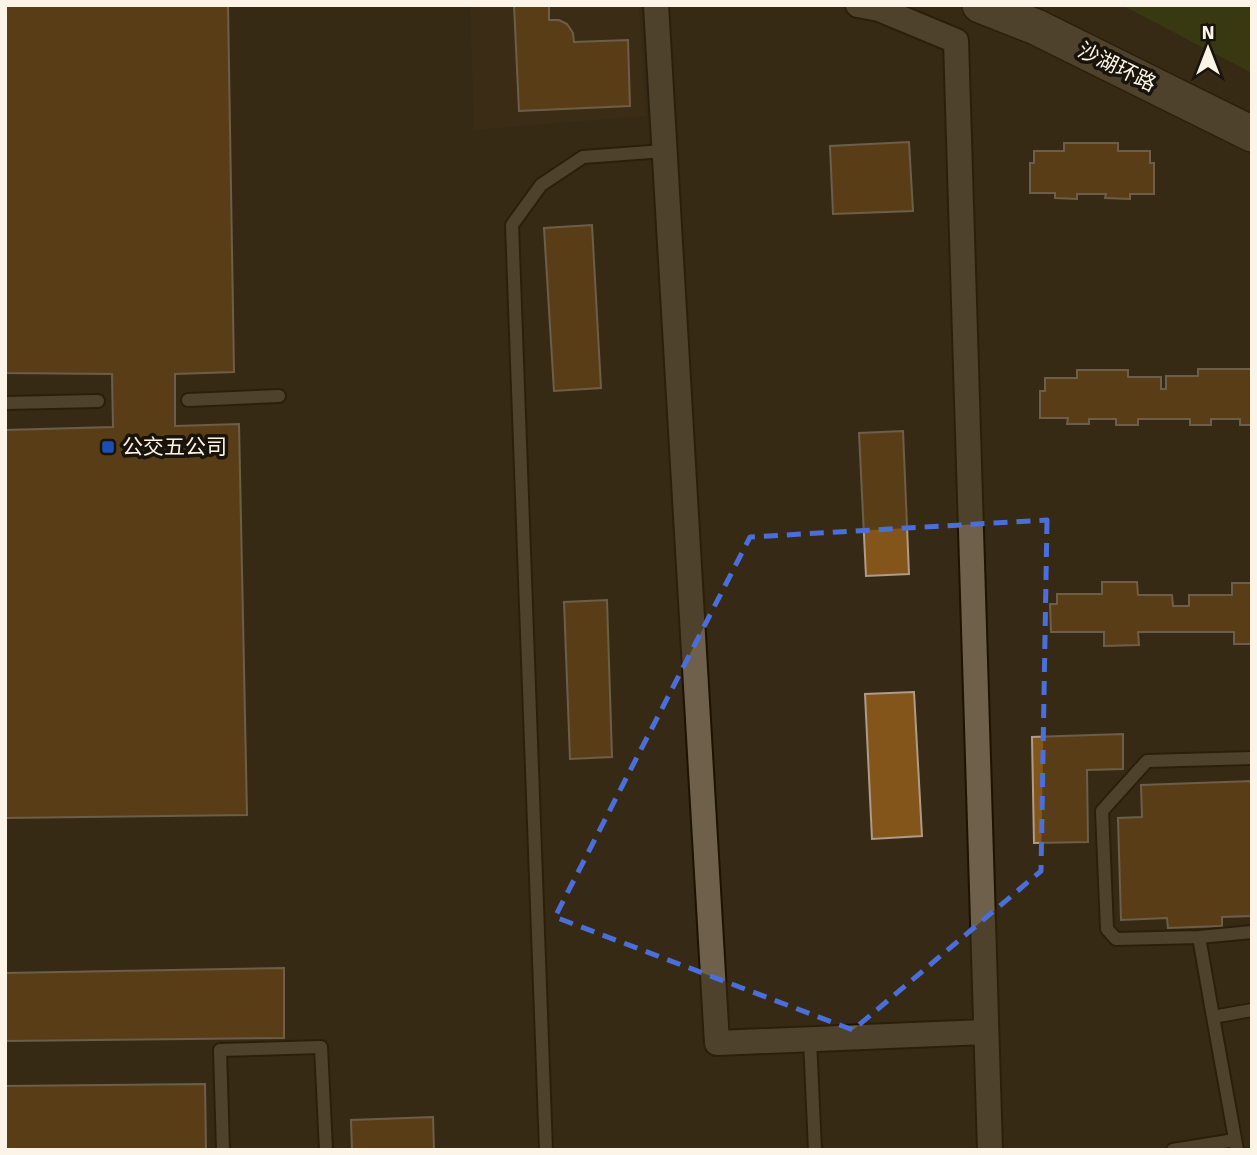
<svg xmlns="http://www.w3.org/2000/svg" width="1257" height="1155" font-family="Signika,'Noto Sans SC',sans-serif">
  <rect width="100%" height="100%" fill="#362a16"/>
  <path fill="#3f2f14" d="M470,5H639L646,116L474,130Z"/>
  <path fill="#3c4d0d" d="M1122,5H1252V73Z"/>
  <path fill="#83551a" stroke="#af9b87" stroke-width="2" d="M5,5H228L234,372L175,374V426L239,424L247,815L5,818V430L113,427L112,374L5,373Z
    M514,5H549V20H559L567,24L573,33L574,42L628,40L630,106L519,111Z
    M909,142L913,211L833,214L830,146Z
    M1064,143H1118V151H1150V163H1154V194H1130V199L1105,198L1106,194H1077V199L1055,198V193H1030V163H1034V151H1064Z
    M592,225L601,388L554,391L544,228Z
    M1198,369H1251L1252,425H1240V419H1211V425H1190V419H1138V425H1116V419H1089V424H1067L1068,418H1040V391H1045V378H1077V370H1128V377H1161V389H1166V376H1198Z
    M903,431L909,574L866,576L859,433Z
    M1102,582H1137L1138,595H1172L1173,606H1189V595H1232V583H1252V644H1234V632H1138L1139,645L1104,646V632H1051L1050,604H1057V594H1102Z
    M607,600L612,757L570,759L564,602Z
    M914,692L922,836L872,839L865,694Z
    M1123,734V769L1087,770L1088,842L1034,843L1032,737Z
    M1252,781V916L1222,917V926L1168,928L1167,918L1121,920L1118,818L1142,817L1141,785Z
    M284,968V1038L5,1041V973Z
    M205,1084L206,1150H5V1086Z
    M433,1117L434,1150H352L351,1120Z"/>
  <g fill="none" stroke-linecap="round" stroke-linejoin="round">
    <g stroke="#1e1201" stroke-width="16">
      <path id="service" d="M188,400L279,396
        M5,403L98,401
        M1252,758L1147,761L1102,811L1107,929L1116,939L1199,937L1252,932
        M1199,937L1213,1017
        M810,1040L815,1150
        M223,1150L220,1050L321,1047L326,1150
        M546,1150L512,225L541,185L583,157L664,151
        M1173,1150L1235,1140
        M1237,1150L1213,1017L1252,1010"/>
    </g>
    <g stroke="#1e1201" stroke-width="28">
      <path id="minor" d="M656,5L717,1043L985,1032
        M858,5L879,9L956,41L990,1150"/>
    </g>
    <g stroke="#1e1201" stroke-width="38">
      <path id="secondary" d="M980,5L1036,27L1252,134"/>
    </g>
    <use href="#service" stroke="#6e604a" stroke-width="12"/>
    <use href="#minor" stroke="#6e604a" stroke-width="24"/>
    <use href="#secondary" stroke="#6e604a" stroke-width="35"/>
  </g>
  <path d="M0 0H1257V1155H0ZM1047,520L1041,871L853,1030L555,917L750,537Z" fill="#362a16" fill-opacity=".55" fill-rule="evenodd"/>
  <path fill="none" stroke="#4a6fdb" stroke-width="5" stroke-dasharray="14 9" stroke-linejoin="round" d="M1047,520L1041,871L853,1030L555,917L750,537Z"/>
  <rect fill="#1a4fb4" stroke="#19140b" stroke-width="2.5" x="101" y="440" width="14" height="14" rx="3.5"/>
  <g text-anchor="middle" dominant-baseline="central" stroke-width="7" stroke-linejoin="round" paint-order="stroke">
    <g font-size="21" fill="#fcf4e7" stroke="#19140b">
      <text transform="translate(1117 67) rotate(26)">沙湖环路</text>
    </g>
    <g font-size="21" fill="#fcf4e7" stroke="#19140b" text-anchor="start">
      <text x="122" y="447">公交五公司</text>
    </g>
  </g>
  <rect width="1257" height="1155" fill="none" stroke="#fcf4e7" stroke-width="14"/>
  <g transform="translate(1208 49)" stroke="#19140b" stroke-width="5" paint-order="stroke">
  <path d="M0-5L12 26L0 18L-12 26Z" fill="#fcf4e7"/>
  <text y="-10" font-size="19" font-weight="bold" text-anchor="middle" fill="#fcf4e7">N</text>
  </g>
</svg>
